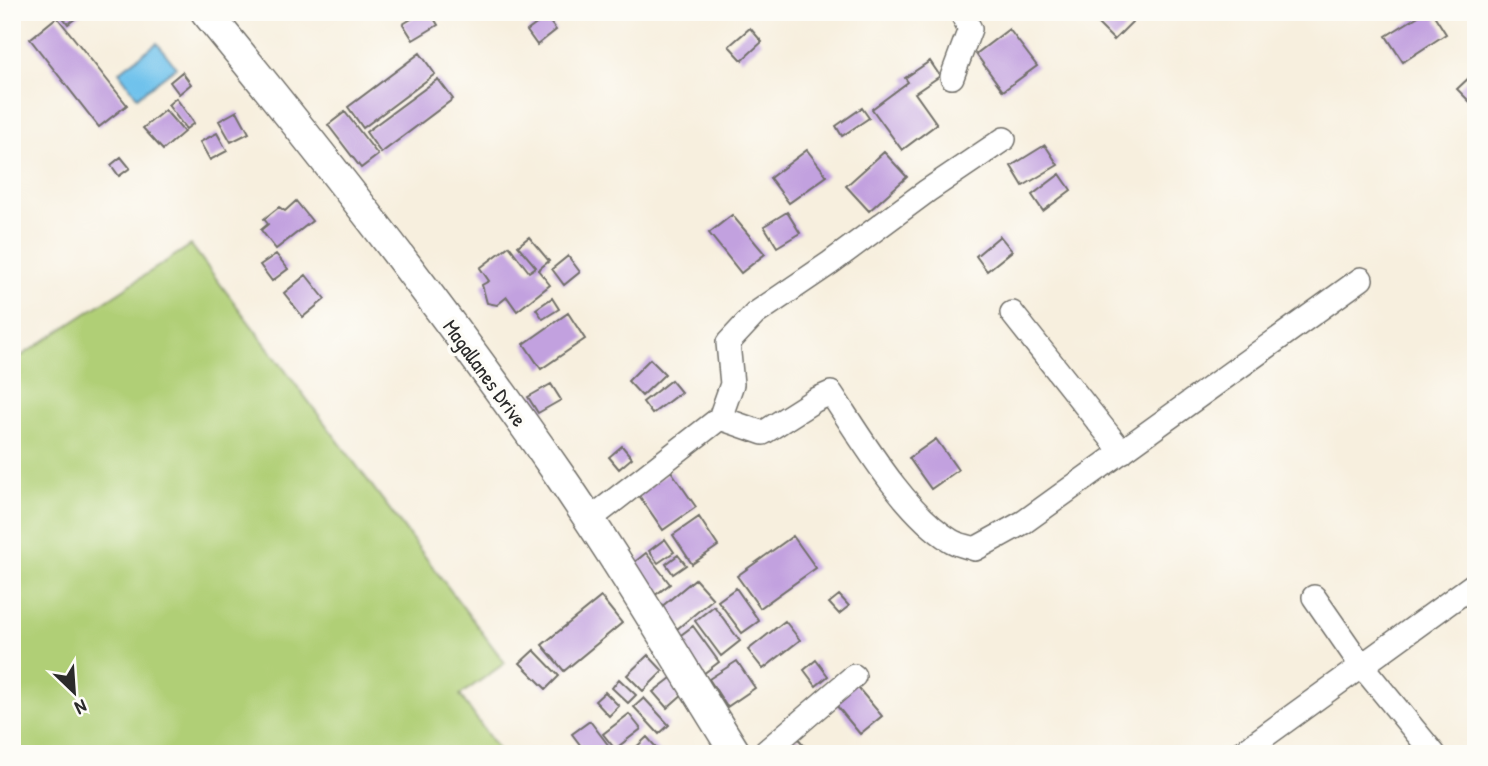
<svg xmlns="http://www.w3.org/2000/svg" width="1488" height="766" font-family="'Patrick Hand',sans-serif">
  <rect width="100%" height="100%" fill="#fdfcf7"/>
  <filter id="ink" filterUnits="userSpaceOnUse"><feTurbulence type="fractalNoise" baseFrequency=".0143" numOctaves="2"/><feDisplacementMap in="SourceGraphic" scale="14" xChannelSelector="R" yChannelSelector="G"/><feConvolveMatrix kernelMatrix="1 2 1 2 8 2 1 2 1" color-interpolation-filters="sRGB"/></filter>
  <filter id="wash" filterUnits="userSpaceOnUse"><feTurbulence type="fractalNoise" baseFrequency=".00686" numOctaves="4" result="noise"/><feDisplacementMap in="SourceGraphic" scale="28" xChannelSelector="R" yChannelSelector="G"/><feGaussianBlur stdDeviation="1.57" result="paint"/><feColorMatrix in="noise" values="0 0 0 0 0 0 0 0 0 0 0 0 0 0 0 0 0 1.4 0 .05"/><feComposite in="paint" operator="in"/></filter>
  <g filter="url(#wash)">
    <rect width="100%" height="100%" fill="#f7efde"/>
    <path fill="#b0cf76" stroke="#6e7d50" stroke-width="2" d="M191,245L505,663L460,695L501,754H12V362Z"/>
    <path fill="#70c2ec" stroke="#4e768c" stroke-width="2" d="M157,43L176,67L137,97L119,72Z"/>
    <g id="blocks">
      <path fill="#c2a1df" d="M59,12H84L68,24Z
        M423,12H430L438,25L413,40L403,24Z
        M1106,12H1138L1140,14L1114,40L1096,22Z
        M1425,12H1432L1446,34L1403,62L1386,36Z
        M57,17L127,105L99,127L30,39Z
        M546,17L556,30L537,45L527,31Z
        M750,28L762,42L742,60L729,46Z
        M1009,29L1037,66L1003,91L976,54Z
        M420,53L435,74L363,128L348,107Z
        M930,61L940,76L915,93L937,124L902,150L872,109L908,82L905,78Z
        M182,72L191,84L179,94L170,82Z
        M1473,74L1476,77V108L1457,89Z
        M438,79L453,99L381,153L366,132Z
        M176,98L194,123L186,129L168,105Z
        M862,108L869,118L842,136L836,126Z
        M165,110L184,132L163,150L143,128Z
        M237,111L249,133L231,142L219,121Z
        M345,112L378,155L361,168L328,125Z
        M217,133L227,151L210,160L200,142Z
        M1045,145L1058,165L1023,186L1011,166Z
        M807,150L827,176L789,203L770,178Z
        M884,152L907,177L869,211L846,186Z
        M121,157L130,168L119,176L111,165Z
        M1060,174L1071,190L1043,211L1032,195Z
        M296,201L312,221L276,249L261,230L268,224L264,219L279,207L285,211Z
        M787,212L800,233L777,247L764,226Z
        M732,215L765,254L741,273L709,233Z
        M1000,236L1012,251L987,271L976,256Z
        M529,237L549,261L538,270L550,285L517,311L507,297L497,305L487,303L482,285L489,281L480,268L509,246L529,272L536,267L518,246Z
        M276,254L288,269L272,281L260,265Z
        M568,256L580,272L564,285L552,269Z
        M306,275L325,299L303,317L284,293Z
        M552,298L559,309L543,319L536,309Z
        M568,313L585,339L541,369L524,344Z
        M650,359L665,374L642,396L628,381Z
        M671,380L681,392L652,414L643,402Z
        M551,384L561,400L538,413L528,397Z
        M936,439L958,470L931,489L909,458Z
        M622,446L632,458L619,469L609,457Z
        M671,471L696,507L663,530L638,494Z
        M699,517L718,546L692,564L673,535Z
        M793,536L816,568L760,608L737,576Z
        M665,539L674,552L658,563L649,551Z
        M646,553L670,584L650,599L626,569Z
        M678,555L686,565L673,574L666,564Z
        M695,579L713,599L677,629L660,608Z
        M736,588L759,621L742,633L718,601Z
        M839,595L849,606L839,614L829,603Z
        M601,597L622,623L564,671L542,645Z
        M714,606L740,641L721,656L695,621Z
        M785,621L800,640L763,669L748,650Z
        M693,626L719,662L699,677L673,641Z
        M534,650L559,676L546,689L520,663Z
        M648,655L663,671L643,691L627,675Z
        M816,660L828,676L816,686L804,670Z
        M737,661L755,688L727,707L709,679Z
        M671,678L684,693L667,708L653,692Z
        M619,679L636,695L628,703L612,688Z
        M853,682L882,716L860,734L832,700Z
        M605,692L619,706L609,716L595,701Z
        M644,698L669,725L659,734L634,707Z
        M629,714L641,729L615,749L603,734Z
        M590,721L615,754H587L572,734Z
        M647,737L662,754H629Z
        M797,737L811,754H777Z"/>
    </g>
  </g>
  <g filter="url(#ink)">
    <use href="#blocks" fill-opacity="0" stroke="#72706a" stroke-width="2"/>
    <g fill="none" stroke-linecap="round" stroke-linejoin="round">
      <g stroke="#72706a" stroke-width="26">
        <path id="minor" d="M952,77L970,29L961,12
          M1012,313L1122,452
          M720,418L732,384L728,343L755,314L830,263L927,191L1004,139
          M589,520L720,418L763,433L815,400L831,393C861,438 904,512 950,540C957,545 967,546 975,549L1024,522L1361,279
          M1314,597L1361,665L1434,754
          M763,754L854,676
          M1240,754L1476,583"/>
      </g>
      <g stroke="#72706a" stroke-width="33">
        <path id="tertiary" d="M206,12C329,162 449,316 560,476C622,566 678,661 736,754"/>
      </g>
      <use href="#minor" stroke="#fff" stroke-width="23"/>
      <use href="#tertiary" stroke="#fff" stroke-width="30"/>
    </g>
  </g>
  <g text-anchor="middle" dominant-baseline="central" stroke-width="7" stroke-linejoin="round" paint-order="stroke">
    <g font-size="21" fill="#2b2b2b" stroke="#fdfcf7">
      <text transform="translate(485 373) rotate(54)">Magallanes Drive</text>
    </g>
  </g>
  <rect width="1488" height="766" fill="none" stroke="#fdfcf7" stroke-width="42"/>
  <g transform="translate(74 692) rotate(155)" stroke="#fdfcf7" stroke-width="5" paint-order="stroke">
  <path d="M0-5L12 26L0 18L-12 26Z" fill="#2b2b2b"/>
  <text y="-10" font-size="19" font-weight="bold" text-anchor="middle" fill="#2b2b2b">N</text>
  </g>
</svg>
